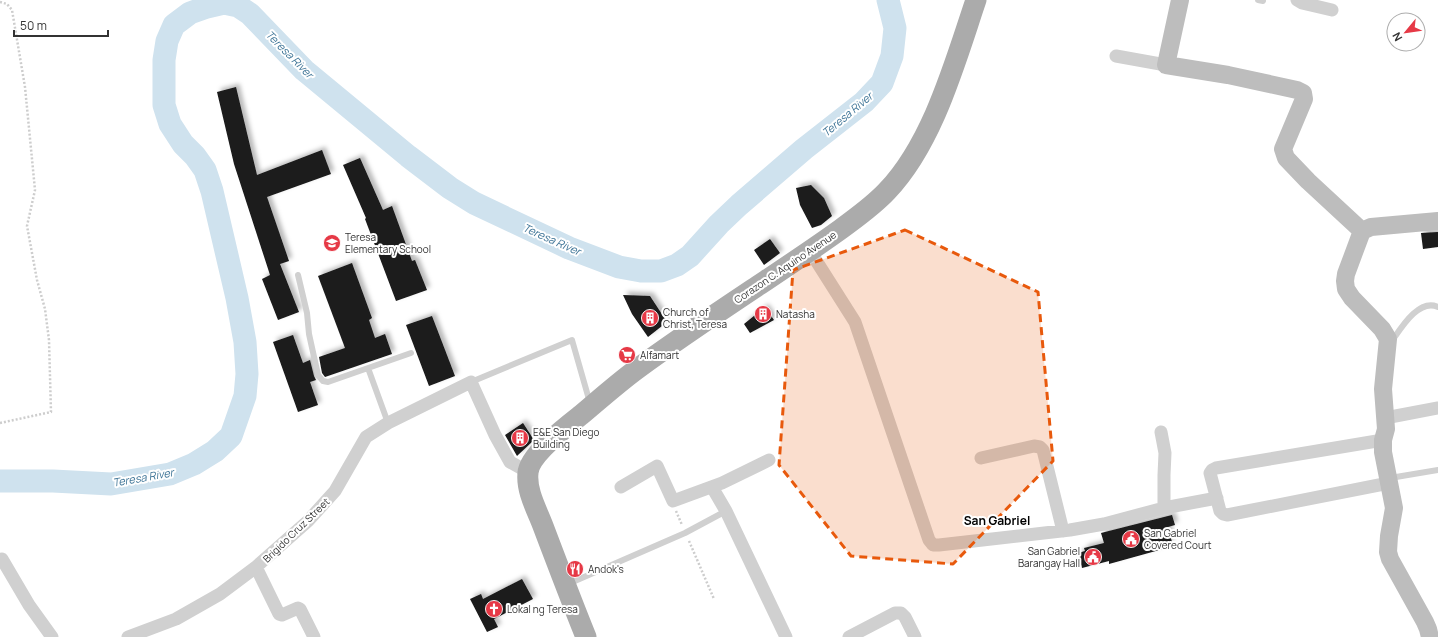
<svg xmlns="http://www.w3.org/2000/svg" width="1438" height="637" font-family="Manrope,sans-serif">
  <defs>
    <filter id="shadow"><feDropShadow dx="3.5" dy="-3.5" stdDeviation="2" flood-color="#0004"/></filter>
  </defs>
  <rect width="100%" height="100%" fill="#fff"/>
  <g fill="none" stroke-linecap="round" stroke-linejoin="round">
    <path stroke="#cfe2ee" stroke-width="23" d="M0,481H53L111,484L170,474L194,464L215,451L231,436L245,396L247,374L245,342L237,298L212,191L205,170L195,156L183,144L170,124L164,105V60L167,41L174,25L190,13L207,7L224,3L238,6L250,14L304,70L408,156L450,188L474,203L569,248L619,267L641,271H661L677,265L690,256L719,224L739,205L804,149L864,102L882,83L892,56L895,28L888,0"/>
  </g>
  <path fill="#1a1a1a" filter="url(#shadow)" d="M236,87L257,175L322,150L331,174L267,197L289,261L280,264L299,312L278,320L262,279L270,275L234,164L217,92Z
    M360,158L383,210L392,206L412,261L415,260L427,290L396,301L365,219L366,218L343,165Z
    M811,185L824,198L832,216L821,225L812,228L800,205L796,188Z
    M1438,232V247L1423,249L1421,233Z
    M770,239L780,253L764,265L754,250Z
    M352,263L372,318L369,320L375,338L385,334L392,354L325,377L322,373L319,357L345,348L318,276Z
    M623,295L650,296L667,322L648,337L632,314Z
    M765,307L774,320L750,333L744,324Z
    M432,316L455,376L429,386L406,325Z
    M293,335L303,363L310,360L314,376L316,380L310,382L318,405L298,412L273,342Z
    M523,423L534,440L517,456L505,435Z
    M1172,515L1175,525L1168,527L1172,542L1162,545L1163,549L1109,564V561L1082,568L1078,553L1085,551L1084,548L1104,543L1101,533Z
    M522,579L533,599L494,619L498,627L487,632L470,599L481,594L483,599Z"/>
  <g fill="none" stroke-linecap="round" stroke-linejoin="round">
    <path stroke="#cdcdcd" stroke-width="2.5" stroke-dasharray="2 2" stroke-linecap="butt" d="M0,2L7,4L12,10L25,87L35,190L27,226L37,280L45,309L49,340L51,412L0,423
      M676,511L682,525
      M689,541L714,599"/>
    <path stroke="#d0d0d0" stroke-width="6" d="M1258,0L1263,1
      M298,275L307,313L309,334L318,375L323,381L328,382L411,353
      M1392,341C1401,328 1419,298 1438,307
      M368,368L388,423
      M471,382L572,340L590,403
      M1390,478L1438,470
      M568,584L685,533L726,511"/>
    <path stroke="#d0d0d0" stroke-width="13" d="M1297,0L1302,3L1332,10
      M1116,56L1166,65
      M810,251L855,322L929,540L933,545H939L1070,530L1104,524L1164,508L1217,498
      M1385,418L1438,408
      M1161,432L1165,453L1164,475V508
      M1383,440L1216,468L1212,470L1210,473L1220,511L1223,514L1227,515L1389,483
      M981,458L1034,446L1040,447L1043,450L1063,531
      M621,487L657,466L673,501L722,483L769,460
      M712,487L726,511L786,637
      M2,559L29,605L52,637
      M256,567L279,614L282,615L298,608L300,609L314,637
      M128,637L176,619L220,594L256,567L308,521L335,491L366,437L388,423L471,382L495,435L510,462L528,472
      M849,637L895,613H901L905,617L915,637"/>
    <path stroke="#bdbdbd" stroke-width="18" d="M1180,0L1166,65L1228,75L1297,90L1303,93L1304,99L1283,149L1286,158L1308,181L1362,231
      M1362,231L1346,274L1345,281L1346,289L1352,298L1382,329L1388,339L1383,389L1386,429L1383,440V452L1394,508L1389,536L1388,552L1390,559L1425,622L1428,629L1430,637
      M1362,231L1371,227L1438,221"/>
    <path stroke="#ababab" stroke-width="21" d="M586,637C571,600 557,563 543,526C537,510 526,491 528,473C529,455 567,426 581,415C600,399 618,383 637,369C675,341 714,315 753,289C783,269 812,250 841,229C857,217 873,206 887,191C933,143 955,62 976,0"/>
  </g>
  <path fill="#e8590c" fill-opacity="0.2" stroke="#e8590c" stroke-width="3" stroke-dasharray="8 5" stroke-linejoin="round" d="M905,230L1038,292L1053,461L953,564L851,556L779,465L793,270Z"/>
  <defs>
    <g id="school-disc" transform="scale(0.9)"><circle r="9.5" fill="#e63946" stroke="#fff"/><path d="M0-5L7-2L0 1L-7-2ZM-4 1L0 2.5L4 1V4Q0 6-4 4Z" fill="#fff"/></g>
    <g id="building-disc" transform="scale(0.9)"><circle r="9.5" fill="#e63946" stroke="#fff"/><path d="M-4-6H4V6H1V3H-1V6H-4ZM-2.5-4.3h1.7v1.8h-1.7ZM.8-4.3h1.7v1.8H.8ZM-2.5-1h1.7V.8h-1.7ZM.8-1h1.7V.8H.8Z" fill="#fff"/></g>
    <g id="supermarket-disc" transform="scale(0.9)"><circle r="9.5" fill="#e63946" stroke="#fff"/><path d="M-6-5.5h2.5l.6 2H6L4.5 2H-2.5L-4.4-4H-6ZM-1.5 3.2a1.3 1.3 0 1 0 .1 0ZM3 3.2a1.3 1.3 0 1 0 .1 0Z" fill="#fff"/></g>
    <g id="civic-disc" transform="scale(0.9)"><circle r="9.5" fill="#e63946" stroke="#fff"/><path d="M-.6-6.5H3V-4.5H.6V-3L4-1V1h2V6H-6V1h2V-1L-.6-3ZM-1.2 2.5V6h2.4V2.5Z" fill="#fff"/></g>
    <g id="restaurant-disc" transform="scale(0.9)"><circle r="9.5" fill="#e63946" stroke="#fff"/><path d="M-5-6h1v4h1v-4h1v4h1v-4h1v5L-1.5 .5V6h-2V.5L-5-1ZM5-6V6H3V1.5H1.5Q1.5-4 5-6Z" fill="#fff"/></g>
    <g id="church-disc" transform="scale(0.9)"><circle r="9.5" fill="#e63946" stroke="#fff"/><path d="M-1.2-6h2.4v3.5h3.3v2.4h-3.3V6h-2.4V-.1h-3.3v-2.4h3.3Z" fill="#fff"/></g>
  </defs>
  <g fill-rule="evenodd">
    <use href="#school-disc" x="332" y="243"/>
    <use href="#building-disc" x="763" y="314"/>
    <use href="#building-disc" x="650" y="318"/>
    <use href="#supermarket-disc" x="627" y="355"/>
    <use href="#building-disc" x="520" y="438"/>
    <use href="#civic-disc" x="1131" y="539"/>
    <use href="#civic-disc" x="1093" y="557"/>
    <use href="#restaurant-disc" x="575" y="569"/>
    <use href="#church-disc" x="494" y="609"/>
  </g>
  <g text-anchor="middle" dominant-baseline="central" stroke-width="4" stroke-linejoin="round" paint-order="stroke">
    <g font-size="10" fill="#333" stroke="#fff" text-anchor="start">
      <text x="345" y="237">Teresa<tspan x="345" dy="12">Elementary School</tspan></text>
      <text x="663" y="312">Church of<tspan x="663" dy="12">Christ, Teresa</tspan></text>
      <text x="776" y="314">Natasha</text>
      <text x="640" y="355">Alfamart</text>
      <text x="533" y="432">E&amp;E San Diego<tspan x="533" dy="12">Building</tspan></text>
      <text x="1144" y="533">San Gabriel<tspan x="1144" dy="12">Covered Court</tspan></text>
      <text x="1080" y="551" text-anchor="end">San Gabriel<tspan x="1080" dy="12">Barangay Hall</tspan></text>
      <text x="588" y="569">Andok's</text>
      <text x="507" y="609">Lokal ng Teresa</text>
    </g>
    <g font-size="10" fill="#333" stroke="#fff">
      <text transform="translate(785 267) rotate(-34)">Corazon C. Aquino Avenue</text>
      <text transform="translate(296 530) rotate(-44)">Brigido Cruz Street</text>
    </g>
    <g font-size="11" font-style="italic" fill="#3f7597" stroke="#fff">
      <text transform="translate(290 54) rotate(45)">Teresa River</text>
      <text transform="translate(847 114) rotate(-40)">Teresa River</text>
      <text transform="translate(552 239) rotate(24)">Teresa River</text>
      <text transform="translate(143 477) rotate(-10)">Teresa River</text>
    </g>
    <g font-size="12" font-weight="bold" fill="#000" stroke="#fff">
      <text x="997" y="520">San Gabriel</text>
    </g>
  </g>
  <g transform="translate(1406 32) rotate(241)"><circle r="19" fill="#ffffff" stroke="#adadad"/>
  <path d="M0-3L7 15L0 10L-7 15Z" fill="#e63946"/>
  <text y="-6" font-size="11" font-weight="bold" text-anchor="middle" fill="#333333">N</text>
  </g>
  <path d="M14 30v6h94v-6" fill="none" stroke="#333333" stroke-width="2"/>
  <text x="20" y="30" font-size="12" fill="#333333" stroke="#ffffff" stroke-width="3" paint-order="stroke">50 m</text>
</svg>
